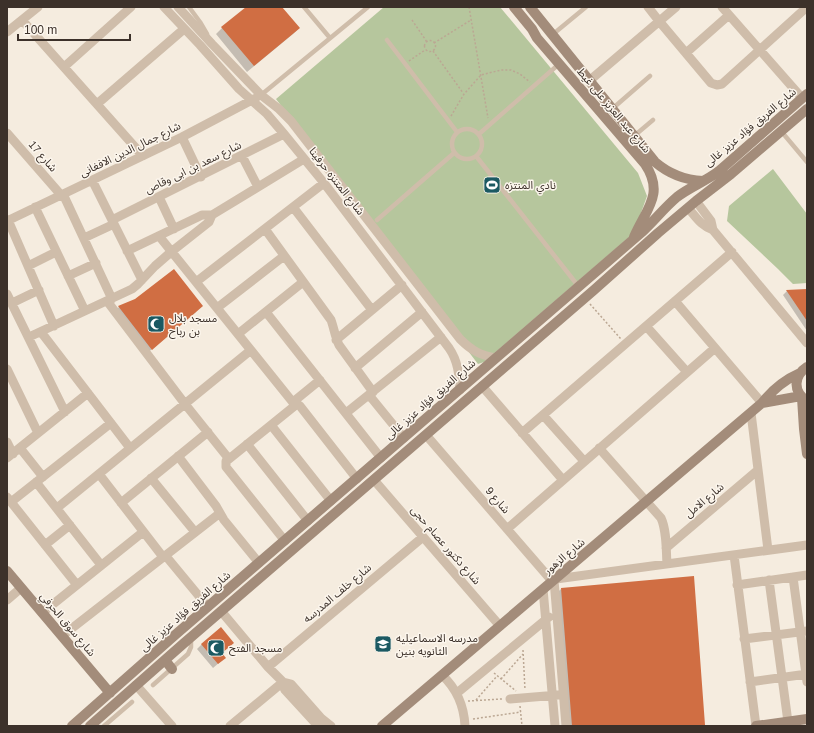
<svg xmlns="http://www.w3.org/2000/svg" width="814" height="733" font-family="Arial,'Noto Sans Arabic',sans-serif">
  <rect width="100%" height="100%" fill="#f5ecdf"/>
  <path fill="#b6c69d" d="M384,7H500L638,173L647,196L637,224L629,237L484,362L478,364L276,99Z
    M773,169L807,214V283L793,284L778,269L727,221L729,206Z"/>
  <path fill="#0003" d="M248,7H280L299,28L293,34L247,72L216,34L222,28Z
    M807,290V331L783,295L787,291Z
    M136,300L196,312L145,355L113,313L119,307Z
    M561,589L704,724L702,726H568L557,593Z
    M202,644L221,653L220,662L213,668L197,649Z"/>
  <path fill="#d06e43" d="M246,7H282L300,28L254,66L221,27Z
    M174,269L203,306L152,350L118,306L135,299Z
    M807,289V321L786,290Z
    M694,576L705,725L694,726H572L561,588Z
    M221,627L234,643L222,653L226,658L218,664L201,644Z"/>
  <g fill="none" stroke-linecap="round" stroke-linejoin="round">
    <path stroke="#bba793" stroke-width="1.5" stroke-dasharray="2 2" stroke-linecap="butt" d="M469,7L488,118
      M412,20L427,42
      M424.5 46a5.5 5.5 0 1 1 11 0a5.5 5.5 0 1 1-11 0Z
      M434,43L471,20
      M433,51L463,93
      M409,61L425,50
      M451,116L464,94L481,75L501,70H511L520,74L530,82
      M590,304L621,339
      M523,650L525,690
      M494,673L516,691
      M501,679L523,654
      M476,700L497,676
      M468,701L502,699
      M520,706L522,726
      M473,719L521,712"/>
    <path stroke="#cfbdaa" stroke-width="4.5" d="M189,7L200,22L207,34
      M304,7L330,38
      M552,35L586,7
      M387,40L457,132
      M261,95L368,7
      M612,109L650,76
      M452 144a15 15 0 1 1 30 0a15 15 0 1 1-30 0Z
      M781,131L807,162
      M479,134L559,64
      M634,136L653,120
      M476,156L579,287
      M377,220L454,153
      M153,685L188,654L191,647V638
      M104,726L132,702"/>
    <path stroke="#cfbdaa" stroke-width="9" d="M164,7L200,45L239,89L267,114L284,134L324,183L449,348C458,361 459,374 460,390
      M178,7L212,44L261,95L279,109L291,121L460,339C472,351 480,355 496,358
      M648,7L659,21L711,83L717,85L722,84L807,7
      M722,7L802,98
      M22,20L143,156
      M7,32L38,7
      M686,53L729,15
      M64,67L131,7
      M589,81L676,7
      M97,104L184,29
      M7,133L61,195
      M182,137L201,177
      M242,156L258,187
      M92,180L142,280
      M63,194L112,299
      M159,197L174,229
      M696,201L711,221L713,230L807,343
      M35,207L85,311
      M293,207L372,310
      M688,208C696,217 701,226 713,230
      M8,220L54,326
      M112,220L284,134
      M7,221L182,137L256,98
      M265,229L331,320C334,328 335,337 339,345L373,392
      M159,236L295,405
      M84,238L114,224
      M127,251L198,217L202,215H212L304,159
      M28,266L56,252
      M68,276L96,263
      M196,282L324,183
      M7,294L65,412
      M107,301L185,404L229,459
      M675,301L762,403
      M12,303L39,290
      M217,308L284,256
      M266,312L381,458
      M646,326L687,372
      M41,332L130,448
      M238,334L303,282
      M29,337L132,289L138,284L155,266L171,252L209,222L212,215
      M336,340L402,285
      M355,368L422,312
      M7,369L38,433
      M482,386L563,480
      M369,395L404,438
      M293,402L320,380
      M346,413L441,337
      M751,413L768,550
      M543,415L584,461
      M271,425L331,501
      M522,433L732,252
      M426,435L552,581
      M7,442L13,454
      M247,444L308,521
      M20,448L43,477
      M599,448L661,518C667,531 666,550 667,564
      M178,456L216,506L224,520L259,563
      M7,458L88,393
      M99,474L163,557
      M151,478L195,532
      M374,480L500,626
      M36,482L101,565
      M7,497L77,585
      M11,502L111,423
      M121,503L208,432
      M57,508L251,350
      M507,529L715,348
      M285,541L226,467V461L229,459L297,404L300,406L357,479
      M45,545L70,525
      M666,548L758,470
      M165,555L208,607
      M734,555L756,726
      M793,577L807,682
      M556,579L807,545
      M554,580L566,726
      M769,580L788,722
      M737,585L807,575
      M543,589L555,726
      M7,600L21,588
      M221,611L268,667L283,682L291,684L321,718L331,726
      M42,613L143,532
      M62,636L220,513
      M744,639L807,631
      M268,667L423,537
      M442,675C457,689 464,705 465,726
      M283,682V685L285,690L318,726
      M750,682L807,674
      M136,685L172,726
      M457,693L549,617
      M510,699L558,695
      M230,726L283,682"/>
    <path stroke="#a38c7a" stroke-width="10" d="M514,7L532,29L537,38L645,164C665,194 646,209 634,237
      M530,7L655,162C669,174 684,180 703,181
      M802,398L804,429L807,454
      M807,401C793,392 793,376 807,367
      M762,403L801,396
      M7,571L110,693
      M165,660L172,669
      M72,726L175,635L642,232C654,221 664,208 677,197C690,187 706,181 719,171L807,94
      M90,726L183,644L594,290L658,233L696,201L731,174L807,109
      M382,726L762,403C773,389 784,380 800,373
      M756,726L807,719"/>
  </g>
  <defs>
    <g id="stadium-square" transform="scale(0.9)"><rect x="-9" y="-9" width="18" height="18" rx="4" fill="#1b5962" stroke="#fcf6ed"/><path d="M0-5a6.5 5 0 1 0 0 10a6.5 5 0 1 0 0-10ZM-3.5-1.8h7v3.6h-7Z" fill="#fff"/></g>
    <g id="mosque-square" transform="scale(0.9)"><rect x="-9" y="-9" width="18" height="18" rx="4" fill="#1b5962" stroke="#fcf6ed"/><path d="M3.5-4.9A6 6 0 1 0 3.5 4.9A5 5 0 1 1 3.5-4.9Z" fill="#fff"/></g>
    <g id="school-square" transform="scale(0.9)"><rect x="-9" y="-9" width="18" height="18" rx="4" fill="#1b5962" stroke="#fcf6ed"/><path d="M0-5L7-2L0 1L-7-2ZM-4 1L0 2.5L4 1V4Q0 6-4 4Z" fill="#fff"/></g>
  </defs>
  <g fill-rule="evenodd">
    <use href="#stadium-square" x="492" y="185"/>
    <use href="#mosque-square" x="156" y="324"/>
    <use href="#school-square" x="383" y="644"/>
    <use href="#mosque-square" x="216" y="648"/>
  </g>
  <g text-anchor="middle" dominant-baseline="central" stroke-width="3" stroke-linejoin="round" paint-order="stroke">
    <g font-size="11" fill="#3c312a" stroke="#fcf6ed">
      <text transform="translate(614 110) rotate(50)">شارع عبد العزيز على غيط</text>
      <text transform="translate(750 127) rotate(-40)">شارع الفريق فؤاد عزيز غالى</text>
      <text transform="translate(130 149) rotate(-26)">شارع جمال الدين الافغانى</text>
      <text transform="translate(43 156) rotate(49)">شارع 17</text>
      <text transform="translate(193 167) rotate(-26)">شارع سعد بن ابى وقاص</text>
      <text transform="translate(337 181) rotate(52)">شارع المتنزه حرفينا</text>
      <text transform="translate(430 399) rotate(-41)">شارع الفريق فؤاد عزيز غالى</text>
      <text transform="translate(498 500) rotate(49)">شارع 9</text>
      <text transform="translate(704 500) rotate(-40)">شارع الامل</text>
      <text transform="translate(446 545) rotate(49)">شارع دكتور عصام حجى</text>
      <text transform="translate(564 556) rotate(-40)">شارع الزهور</text>
      <text transform="translate(337 593) rotate(-40)">شارع خلف المدرسه</text>
      <text transform="translate(185 611) rotate(-41)">شارع الفريق فؤاد عزيز غالى</text>
      <text transform="translate(68 624) rotate(50)">شارع سوق الحرفي</text>
    </g>
    <g font-size="11" fill="#3c312a" stroke="#fcf6ed" text-anchor="start">
      <text x="505" y="185">نادي المنتزه</text>
      <text x="169" y="318">مسجد بلال<tspan x="169" dy="13">بن رباح</tspan></text>
      <text x="396" y="638">مدرسه الاسماعيليه<tspan x="396" dy="13">الثانويه بنين</tspan></text>
      <text x="229" y="648">مسجد الفتح</text>
    </g>
  </g>
  <rect width="814" height="733" fill="none" stroke="#3c312a" stroke-width="16"/>
  <path d="M18 34v6h112v-6" fill="none" stroke="#3c312a" stroke-width="2"/>
  <text x="24" y="34" font-size="12" fill="#3c312a" stroke="#fcf6ed" stroke-width="3" paint-order="stroke">100 m</text>
</svg>
